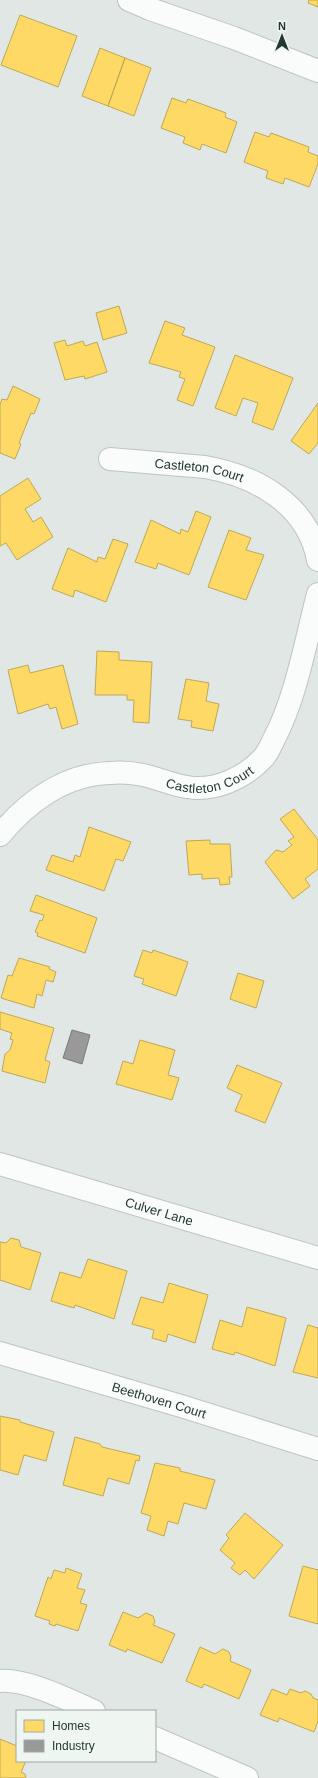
<svg xmlns="http://www.w3.org/2000/svg" width="318" height="1778" font-family="Arial,sans-serif">
  <rect width="100%" height="100%" fill="#e1e7e4"/>
  <path fill="#ffd966" stroke="#bca956" d="M309,0H318V7L308,3Z
    M20,15L77,36L58,87L1,65Z
    M100,48L125,58L108,106L82,96Z
    M125,58L151,68L134,116L108,106Z
    M172,98L186,103L188,99L226,113L225,117L237,122L226,153L202,144L200,150L183,143L185,137L161,128Z
    M255,132L269,137L271,133L309,147L308,152L318,156V164L309,187L285,178L283,184L266,178L268,171L244,162Z
    M119,306L127,333L103,340L96,313Z
    M165,321L185,328L182,335L215,347L193,406L177,400L185,379L179,377L181,372L149,363Z
    M65,340L67,346L83,341L85,346L97,342L107,372L85,379L84,376L65,380L54,343Z
    M235,355L293,378L273,430L252,422L258,403L243,398L236,416L215,408Z
    M13,386L40,399L34,414L31,413L19,443L21,444L15,459L0,453V405L2,399L7,400Z
    M318,403V443L309,454L291,441Z
    M28,478L41,499L25,509L33,522L41,517L53,537L17,560L6,543L0,546V496Z
    M196,511L211,517L189,575L158,563L156,569L135,562L151,520L180,534L181,529L188,532Z
    M229,530L251,538L246,550L264,555L246,600L208,587Z
    M113,539L128,544L106,602L75,590L73,597L52,589L68,548L97,562L98,557L105,559Z
    M97,651L119,652V660L152,662L149,723L133,722L134,700H127V695H95Z
    M28,665L30,673L63,665L78,724L62,729L56,707L50,709L48,704L18,714L8,670Z
    M186,679L209,683L206,701L219,704L213,731L191,727L192,721L178,719Z
    M294,809L318,840V869L305,879L310,886L293,899L265,862L276,850L283,852L292,845L288,841L294,837L280,819Z
    M89,827L131,842L123,861L116,859L104,891L46,870L52,855L73,862L75,855L80,857Z
    M210,840V844H230L232,877H229L230,884L220,885L219,878L202,879V874L189,875L186,841Z
    M36,895L97,918L85,953L37,936L38,933L35,932L40,920L42,921L44,915L30,911Z
    M143,950L152,953L153,950L188,962L176,996L142,984L144,979L134,976Z
    M19,958L50,967L49,969L56,972L53,982L46,980L42,996L37,994L34,1008L1,998L8,975L12,976Z
    M238,973L264,981L256,1008L230,999Z
    M0,1012L54,1028L45,1060L50,1062L45,1083L2,1071L5,1054L10,1050L13,1040L10,1039L12,1033L0,1029Z
    M140,1040L175,1050L168,1075L179,1078L172,1100L116,1084L123,1061L133,1064Z
    M237,1065L282,1083L265,1123L235,1111L242,1095L227,1088Z
    M11,1238L19,1240L21,1247L41,1253L30,1290L0,1280V1242L6,1243Z
    M88,1259L127,1271L114,1319L75,1305L74,1308L51,1301L60,1272L81,1278Z
    M169,1283L208,1295L195,1343L168,1334L166,1342L152,1338L154,1330L132,1324L141,1297L163,1303Z
    M247,1307L286,1318L275,1366L235,1352L234,1355L212,1349L220,1320L242,1327Z
    M308,1325L318,1328V1378L293,1372Z
    M0,1416L20,1420V1422L54,1432L46,1461L24,1455L18,1475L0,1470Z
    M75,1437L100,1444L102,1447L140,1456L139,1461L136,1460L129,1484L108,1478L103,1496L63,1485Z
    M155,1463L180,1468V1471L215,1480L206,1509L184,1503L178,1524L168,1521L164,1536L147,1530L151,1516L141,1513Z
    M245,1513L283,1545L254,1579L245,1570L240,1575L231,1568L235,1563L220,1550L229,1538L226,1535Z
    M303,1566L318,1570V1624L289,1616Z
    M66,1568L82,1574L77,1588L85,1590L80,1603L87,1605L78,1631L56,1624L55,1626L49,1624L50,1621L35,1616L48,1577L51,1579L54,1570L65,1573Z
    M123,1612L138,1618L146,1613L153,1616L155,1622L153,1625L175,1634L162,1663L127,1649L126,1652L109,1645Z
    M200,1647L215,1654L223,1649L229,1652L231,1657L230,1661L251,1670L239,1699L204,1684L202,1688L186,1681Z
    M272,1689L287,1695L290,1689L301,1693L305,1691L311,1694L313,1698L318,1700V1721L314,1732L279,1718L278,1722L260,1715Z
    M0,1739L17,1746V1761H26L21,1772L25,1774L26,1778H0Z"/>
  <path fill="#999" stroke="#757c7a" d="M72,1030L90,1035L82,1064L63,1058Z"/>
  <g fill="none" stroke-linecap="round" stroke-linejoin="round">
    <g stroke="#bec4c1" stroke-width="24">
      <g id="minor">
        <path d="M129,0L150,9L234,38L318,71"/>
        <path id="s1" d="M110,459L205,467C257,476 308,505 318,560"/>
        <path id="s2" d="M0,835C27,802 65,774 110,773C120,772 133,773 143,775C158,778 172,785 187,787C214,792 245,778 263,758C268,753 271,745 274,739C296,698 306,640 318,594"/>
        <path id="s3" d="M0,1164L318,1258"/>
        <path id="s4" d="M0,1353L181,1406L318,1449"/>
        <path d="M0,1681C27,1679 69,1700 94,1711"/>
        <path d="M155,1738L247,1778"/>
      </g>
    </g>
    <use href="#minor" stroke="#fafbfb" stroke-width="22"/>
  </g>
  <g text-anchor="middle" dominant-baseline="central" stroke-width="4" stroke-linejoin="round" paint-order="stroke">
    <g font-size="13" fill="#203931" stroke="#eff6f2">
      <text stroke="none"><textPath href="#s1" startOffset="90">Castleton Court</textPath></text>
      <text stroke="none"><textPath href="#s2" startOffset="233">Castleton Court</textPath></text>
      <text stroke="none"><textPath href="#s3" startOffset="166">Culver Lane</textPath></text>
      <text stroke="none"><textPath href="#s4" startOffset="166">Beethoven Court</textPath></text>
    </g>
  </g>
  <rect x="16" y="1710" width="140" height="52" fill="#eff6f2" stroke="#9caaa5"/>
  <rect x="24" y="1720" width="20" height="12" fill="#ffd966" stroke="#9caaa5"/>
  <text x="52" y="1730" font-size="12" fill="#203931">Homes</text>
  <rect x="24" y="1740" width="20" height="12" fill="#999999" stroke="#9caaa5"/>
  <text x="52" y="1750" font-size="12" fill="#203931">Industry</text>
  <g transform="translate(282 36)" stroke="#eff6f2" stroke-width="3" paint-order="stroke">
  <path d="M0-3L7 15L0 10L-7 15Z" fill="#203931"/>
  <text y="-6" font-size="11" font-weight="bold" text-anchor="middle" fill="#203931">N</text>
  </g>
</svg>
